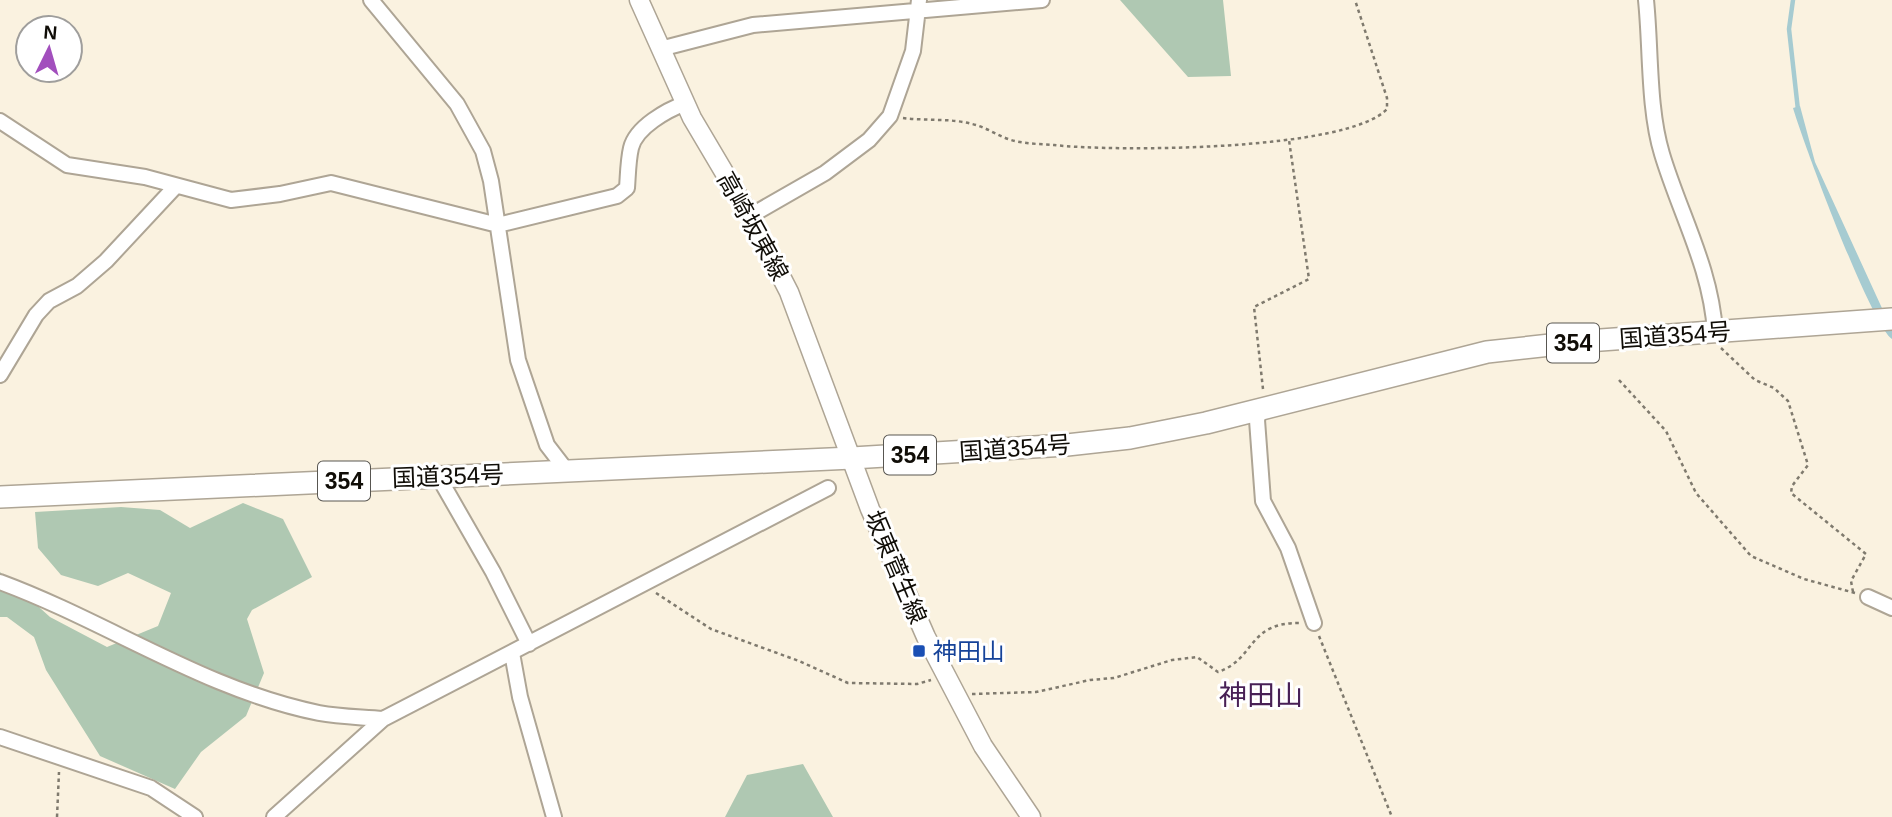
<svg xmlns="http://www.w3.org/2000/svg" width="1892" height="817" font-family="Helvetica,'Noto Sans JP',sans-serif">
  <rect width="100%" height="100%" fill="#faf2e0"/>
  <path fill="#afc8b2" d="M1120,0H1223L1231,76L1188,77Z
    M243,503L283,519L312,577L252,610L247,619L264,673L246,716L201,752L175,789L100,756L46,670L34,637L7,617H0V572L50,617L107,647L158,626L171,593L128,573L98,586L61,575L38,548L35,512L121,507L160,510L190,528Z
    M803,764L833,817H725L747,775Z"/>
  <path fill="#a6cbd1" d="M1800,106L1815,162L1892,330V339C1871,325 1803,142 1793,108Z"/>
  <g fill="none" stroke-linecap="round" stroke-linejoin="round">
    <path stroke="#a6cbd1" stroke-width="4.5" d="M1793,0L1789,29L1798,110"/>
    <g stroke="#aea595" stroke-width="18">
      <path id="minor" d="M371,0L457,104L483,151L491,181L518,360L547,445L567,471
        M1646,0C1651,48 1648,108 1662,154C1680,214 1711,268 1715,332
        M660,49L753,25L1042,0
        M0,121L67,165L145,177L231,200L280,194L331,183L498,225L617,196L627,188C628,175 628,161 631,148C636,127 667,110 686,103
        M750,216L825,173L869,140L890,116L913,51L919,0
        M0,375L36,315L49,301L77,286L106,261L175,187
        M1260,408L1257,420L1263,501L1288,548L1314,623
        M438,476L493,572L529,644
        M0,582C108,622 205,690 319,713C340,717 362,717 383,719
        M1868,597L1892,608
        M512,653L520,697L554,817
        M0,737L151,788L195,817
        M274,817L383,719L828,488"/>
    </g>
    <g stroke="#aea595" stroke-width="21">
      <path id="major" d="M639,0L692,118L750,216L789,292L870,509L926,637L983,746L1031,817"/>
    </g>
    <g stroke="#aea595" stroke-width="24">
      <path id="highway" d="M0,497L852,458L1067,445L1130,438L1206,423L1487,352L1587,341L1892,319"/>
    </g>
    <path stroke="#7f7a6e" stroke-width="2.5" stroke-dasharray="3.5 3.5" stroke-linecap="butt" d="M903,118C925,121 951,118 972,124C986,127 998,136 1011,140C1025,144 1040,144 1054,145C1114,152 1348,151 1387,109V98L1355,0
      M1721,348L1755,380L1774,388L1788,401L1808,465L1792,486L1791,493L1866,554L1851,581L1853,592
      M1619,380L1666,431L1696,493L1751,556L1804,579L1855,593
      M1263,389L1254,307L1309,279L1289,140
      M656,593L711,629L799,661L848,683L917,684L931,680
      M1319,636L1392,817
      M972,694L1036,692L1090,680L1114,678L1172,660L1197,657L1218,672C1256,659 1247,622 1300,623
      M57,817L59,772"/>
    <use href="#minor" stroke="#fff" stroke-width="14"/>
    <use href="#major" stroke="#fff" stroke-width="18"/>
    <use href="#highway" stroke="#fff" stroke-width="21"/>
  </g>
  <rect fill="#1a4fb4" stroke="#fff" stroke-width="2.5" x="912" y="644" width="14" height="14" rx="3.5"/>
  <g text-anchor="middle" dominant-baseline="central" stroke-width="6" stroke-linejoin="round" paint-order="stroke">
    <g fill="#fff" stroke="#585651" stroke-width="2">
      <rect x="1547" y="323.5" width="52" height="39" rx="5"/>
      <rect x="884" y="435.5" width="52" height="39" rx="5"/>
      <rect x="318" y="461.5" width="52" height="39" rx="5"/>
    </g>
    <g font-size="23" font-weight="bold" fill="#100d07">
      <text x="1573" y="343">354</text>
      <text x="910" y="455">354</text>
      <text x="344" y="481">354</text>
    </g>
    <g font-size="24" fill="#100d07" stroke="#fff">
      <text transform="translate(753 226) rotate(61)">高崎坂東線</text>
      <text transform="translate(1675 335) rotate(-4)">国道354号</text>
      <text transform="translate(1015 448) rotate(-4)">国道354号</text>
      <text transform="translate(448 476) rotate(-2)">国道354号</text>
      <text transform="translate(896 567) rotate(67)">坂東菅生線</text>
    </g>
    <g font-size="24" fill="#164399" stroke="#fff" text-anchor="start">
      <text x="933" y="651">神田山</text>
    </g>
    <g font-size="28" fill="#482055" stroke="#fff">
      <text x="1261" y="695">神田山</text>
    </g>
  </g>
  <g transform="translate(49 49) rotate(5)"><circle r="33" fill="#ffffff" stroke="#9f9e9c" stroke-width="2"/>
  <path d="M0-5L12 26L0 18L-12 26Z" fill="#a24fbd"/>
  <text y="-10" font-size="19" font-weight="bold" text-anchor="middle" fill="#100d07">N</text>
  </g>
</svg>
